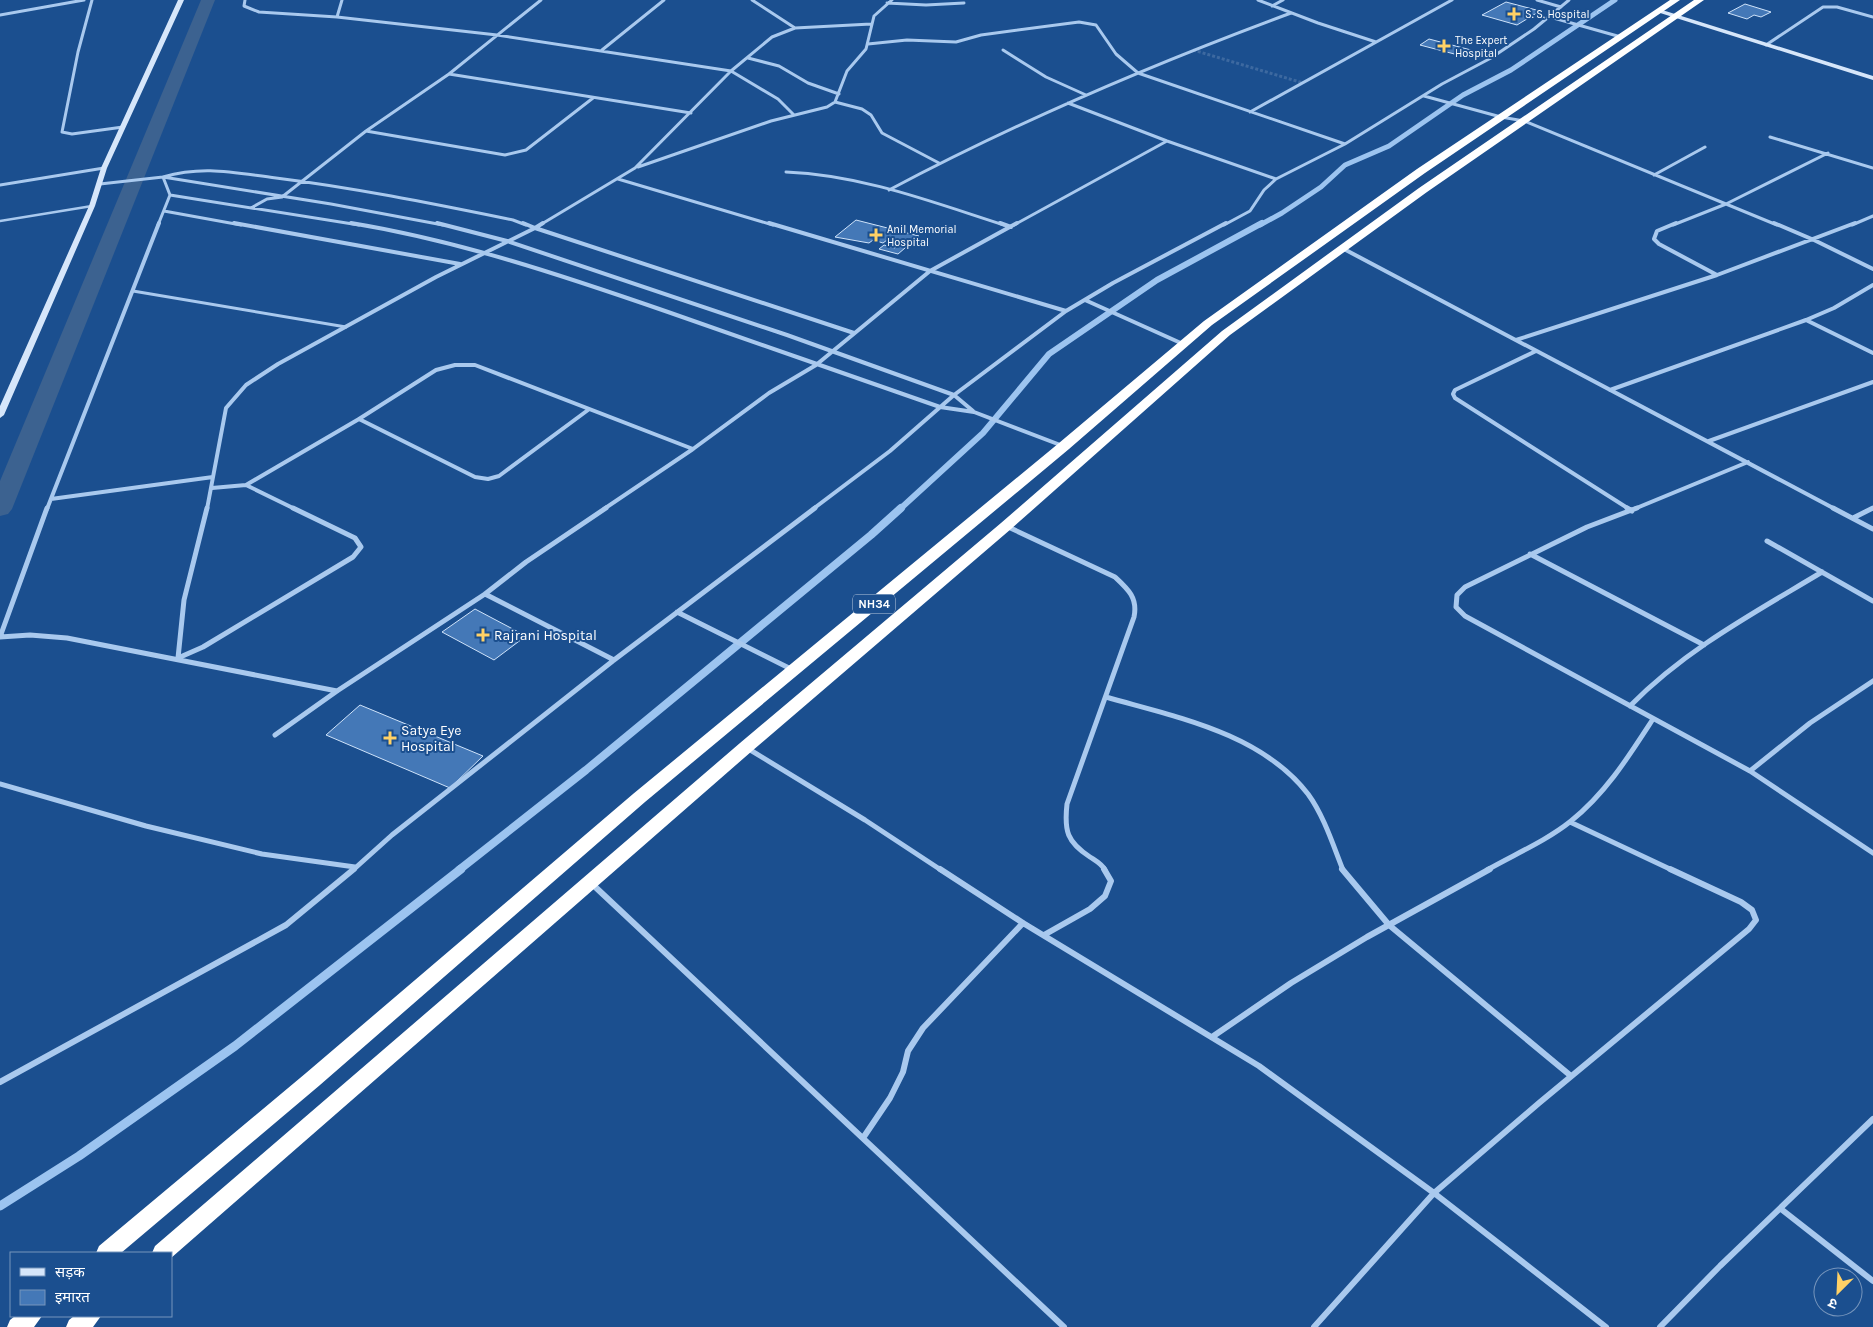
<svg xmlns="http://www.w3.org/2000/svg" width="1873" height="1327" font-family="Karla,'Noto Sans Devanagari',sans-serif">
  <rect width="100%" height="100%" fill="#1b4f8f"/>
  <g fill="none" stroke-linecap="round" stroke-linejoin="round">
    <path stroke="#9cc4f0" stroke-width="5" d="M1260,225L1282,213L1321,187L1345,165L1389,146L1463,95L1511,70L1615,0"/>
    <path stroke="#9cc4f0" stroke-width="6" d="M900,509L983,433L1049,354L1157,280L1262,223"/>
    <path stroke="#9cc4f0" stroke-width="8" d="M459,870L586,770L871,535L901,508"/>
    <path stroke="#9cc4f0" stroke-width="9" d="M0,1206L79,1156L235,1046L461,869"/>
    <path fill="#3c6290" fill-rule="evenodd" d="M201,0H215L12,509L8,514L0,516V481Z"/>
  </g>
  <path fill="#4478b7" stroke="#cfe3fa" d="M1506,2L1540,11L1517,25L1482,15Z
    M1745,4L1771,12L1761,17L1754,15L1747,19L1728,13Z
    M1429,39L1471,50L1462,56L1420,45Z
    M856,220L919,236L898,254L879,249L884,245L895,248L900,243L887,240L883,243L873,240L869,243L835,237Z
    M475,609L526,636L494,660L442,632Z
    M360,705L483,756L450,788L326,735Z"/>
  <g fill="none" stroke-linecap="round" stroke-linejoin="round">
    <path stroke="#3d69a0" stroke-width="3" stroke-dasharray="3 2" stroke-linecap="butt" d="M1193,50L1303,83"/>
    <path stroke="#a9c9ee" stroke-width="2.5" d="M0,221L92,206"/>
    <path stroke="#a9c9ee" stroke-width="3" d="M133,291L346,327"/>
    <path stroke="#a9c9ee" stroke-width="3" d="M92,0L78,52L62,132L72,134L123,127
      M245,0L244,6L259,12L337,17L497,35L731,71L778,99L793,114
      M752,0L795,28
      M1258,0L1318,23L1376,42
      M1537,0L1561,7
      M887,3L926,5L964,3
      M1272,6L1283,0
      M0,15L84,0
      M337,17L342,0
      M1550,17L1621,37
      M868,44L907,40L956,42L981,35L1079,22L1096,25L1116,54L1138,73L1345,144
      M1766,45L1823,7H1837L1873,17
      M602,50L664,0
      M1003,50L1046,77L1086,95
      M748,58L779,66L808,83L839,94
      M449,74L691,113
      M1424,96L1501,117L1524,121L1777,225
      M835,102L862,109L871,115L882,133L939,163
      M1068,103L1167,141L1276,179
      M1250,112L1452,0
      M366,131L505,155L526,150L593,98
      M1770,137L1873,168
      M638,167L771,121L827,107L835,102L847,71L866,49L874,16L892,0
      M786,172C862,175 932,202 1004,225
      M1654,175L1705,147
      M163,177C204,165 235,173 276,178C356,188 434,204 513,220L526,225
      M618,179L773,225
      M100,184L163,177L331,204L443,225
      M0,185L104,168
      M889,190C1019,121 1153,64 1291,13
      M170,195L359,225
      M251,208L267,199L282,197L366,131L449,74L541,0
      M164,211L241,225
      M158,225L170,195L163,177
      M540,225L635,168L731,71L772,37L795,28L871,24
      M1014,225L1167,141
      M1224,225L1250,211L1264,190L1276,179L1345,144L1442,84L1491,58L1534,29L1569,0
      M1673,225L1726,204L1828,153
      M1852,225L1873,216"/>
    <path stroke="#a9c9ee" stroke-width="4" d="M234,223L460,264
      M351,223C460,241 564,276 668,312C759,344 849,375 940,407L974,412L1063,446
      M437,223L507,241L787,335L954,395L973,411
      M543,223L535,228L854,333
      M769,223L1066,311
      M1000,223L1011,227
      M1676,223L1657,231L1654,239L1659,244L1717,275
      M1774,223L1814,240L1873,269
      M1342,248L1835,509
      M1873,285L1834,308L1806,320L1873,353
      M1085,300L1183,344
      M1516,340L1717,275L1855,223
      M1536,351L1455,390L1453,394L1455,398L1629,509
      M1610,390L1806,320
      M359,419L475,477L488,479L499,476L588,410
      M1709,441L1873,382
      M246,485L295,509
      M212,488L246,485L359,419L436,370L455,365H475L693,449
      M51,499L213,477
      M47,509L159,223
      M207,509L226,408L246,385L278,364L436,277L535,228L523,223
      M604,509L693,449L769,393L816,365L930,271L1017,223
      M813,509L890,451L954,395L1066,311L1113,283L1226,223
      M1634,509L1748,462
      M1871,509L1873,508"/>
    <path stroke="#a9c9ee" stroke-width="5" d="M47,508L0,637L30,635L67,638L337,691
      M1627,508L1632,511
      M1637,508L1587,527L1465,587L1457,595L1456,607L1465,616L1750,771L1873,853
      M1833,508L1873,529
      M1853,518L1873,508
      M1006,526L1115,577C1128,589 1138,598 1134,617L1067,804C1064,831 1067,842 1090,857C1096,861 1102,864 1105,870
      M1767,541L1873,601
      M1530,554L1704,645
      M485,594L614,660
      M677,612L793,670
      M178,658L184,600L207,508
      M178,658L203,647L353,557L361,547L355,538L293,508
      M1106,697C1176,717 1261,733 1308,794C1324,816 1333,845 1343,870
      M1630,706C1686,649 1754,613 1822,572
      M275,735L337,691L485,594L526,562L606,508
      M747,748L865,820L941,870
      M1750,771L1810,723L1873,681
      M0,784L146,826L262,854L355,867
      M1570,822L1672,870
      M353,870L392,835L614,660L815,508
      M1487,870C1515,854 1546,841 1571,821C1606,793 1629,756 1653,719"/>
    <path stroke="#a9c9ee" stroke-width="6" d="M940,869L1023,923L1259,1066L1434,1193L1606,1327
      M1342,869L1389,925L1571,1076
      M591,883L1064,1327
      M1044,935L1090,909L1105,896L1111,881L1104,869
      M1212,1037L1291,983L1367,937L1490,869
      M0,1082L286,925L354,869
      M863,1138L890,1098L903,1072L908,1051L923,1028L1023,923
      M1781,1209L1873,1281
      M1314,1327L1434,1193L1539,1103L1749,929L1756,920L1752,910L1741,902L1670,869
      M1660,1327L1720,1266L1873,1119"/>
    <path fill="#d6e6fa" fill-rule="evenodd" d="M178,0H184L107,168L95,206L4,415L0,418V406L89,206L101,168Z
      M1659,9L1873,76V80L1657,12L1656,11Z"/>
    <path fill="#fff" fill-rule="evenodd" d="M1670,0H1680L1425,173L1212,325L1069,449L645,802L320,1085L121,1253H96L99,1246L306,1073L633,794L1059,443L1204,321L1417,169Z
      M1694,0H1704L1427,192L1230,335L1011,529L752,751L171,1258V1253H152L155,1246L740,743L1001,523L1222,331L1419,188Z
      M15,1316H42L34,1327H7L10,1320Z
      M74,1316H101L93,1327H66L69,1320Z"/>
  </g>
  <g fill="#ffd166" stroke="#1b4f8f" stroke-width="2">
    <path d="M1511.5 6.5h5v5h5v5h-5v5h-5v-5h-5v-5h5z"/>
    <path d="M1441.5 38.5h5v5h5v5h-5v5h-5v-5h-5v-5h5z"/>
    <path d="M873.5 227.5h5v5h5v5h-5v5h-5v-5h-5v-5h5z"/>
    <path d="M480.5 627.5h5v5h5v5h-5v5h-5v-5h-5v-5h5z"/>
    <path d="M387.5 730.5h5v5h5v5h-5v5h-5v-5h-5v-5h5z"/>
  </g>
  <g text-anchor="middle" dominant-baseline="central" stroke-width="4" stroke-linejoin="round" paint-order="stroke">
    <g font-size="11" fill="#fff" stroke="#1b4f8f" text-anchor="start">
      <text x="1525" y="14">S. S. Hospital</text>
      <text x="1455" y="40">The Expert<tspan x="1455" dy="13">Hospital</tspan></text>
      <text x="887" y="229">Anil Memorial<tspan x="887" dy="13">Hospital</tspan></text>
    </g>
    <rect fill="#1b4f8f" stroke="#bbcadd" stroke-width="1" x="853" y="594.5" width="42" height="19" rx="4"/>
    <g font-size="12" font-weight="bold" fill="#fff">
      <text x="874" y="604">NH34</text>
    </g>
    <g font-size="14" fill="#fff" stroke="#1b4f8f" text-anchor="start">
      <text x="494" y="635">Rajrani Hospital</text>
      <text x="401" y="730">Satya Eye<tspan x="401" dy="16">Hospital</tspan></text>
    </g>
  </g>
  <rect x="10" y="1252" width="162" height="65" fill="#1b4f8f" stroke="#7695bc"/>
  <rect x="20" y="1268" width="25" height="8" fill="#d6e6fa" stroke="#7695bc"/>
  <text x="55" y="1277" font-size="15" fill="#ffffff">सड़क</text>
  <rect x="20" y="1290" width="25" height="15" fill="#4478b7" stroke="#7695bc"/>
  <text x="55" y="1302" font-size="15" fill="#ffffff">इमारत</text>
  <g transform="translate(1838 1292) rotate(204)"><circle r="24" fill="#1b4f8f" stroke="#7695bc"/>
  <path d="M0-4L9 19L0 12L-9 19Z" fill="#ffd166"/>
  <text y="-8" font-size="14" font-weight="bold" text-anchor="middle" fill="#ffffff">उ</text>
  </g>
</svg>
